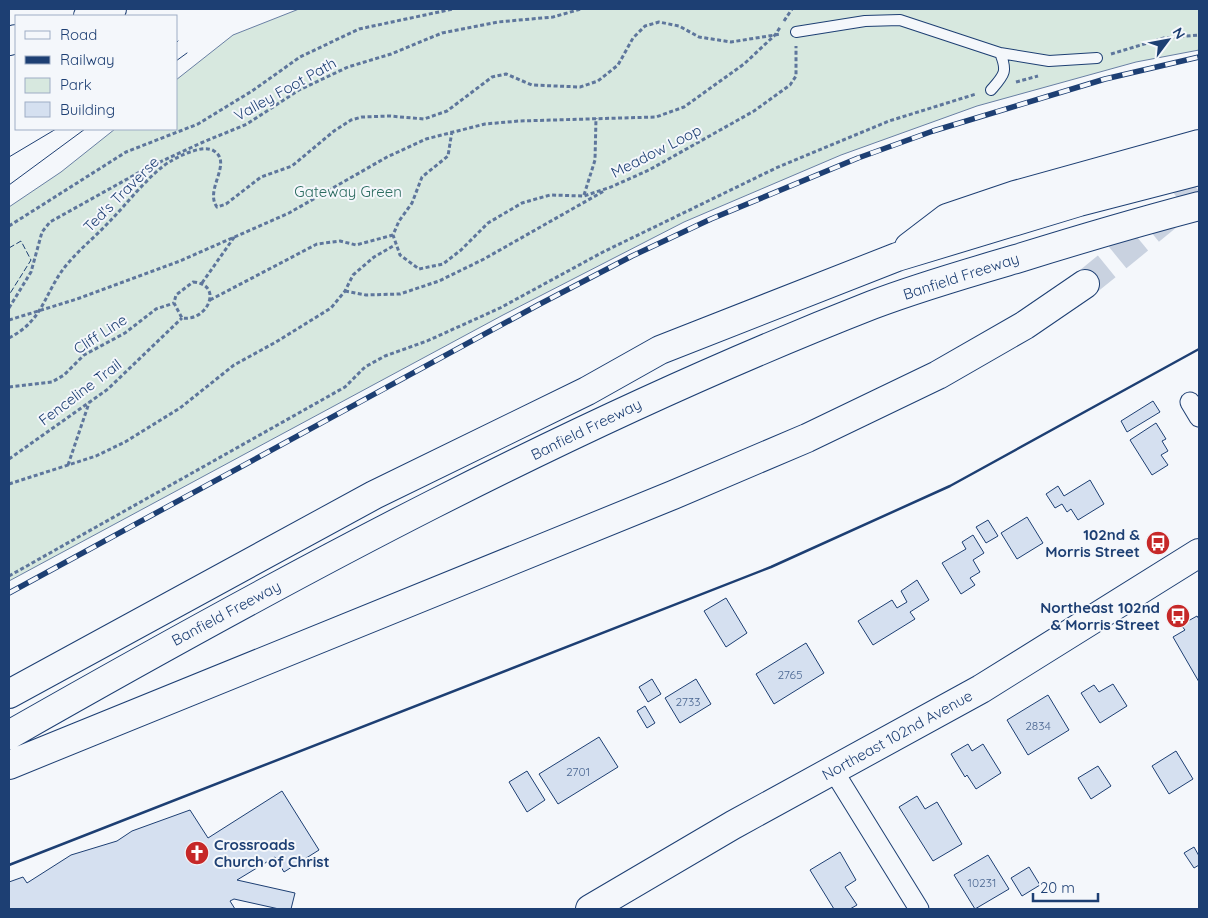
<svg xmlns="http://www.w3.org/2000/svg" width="1208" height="918" font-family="Quicksand,sans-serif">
  <rect width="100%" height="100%" fill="#f4f7fb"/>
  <path fill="#d7e8df" stroke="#687fa3" d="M299,9H1199V50L1136,62L977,106L841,155L684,222L503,315L9,581V207L61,172L115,129H176V80L233,35Z"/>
  <path fill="#d5e0f0" stroke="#1d3f73" d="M1153,401L1160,412L1127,432L1121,421Z
    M1156,423L1166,439L1162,441L1168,451L1161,455L1168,465L1152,475L1130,440Z
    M1090,480L1104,504L1078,520L1071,509L1067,512L1062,504L1055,508L1046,494L1058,486L1064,496Z
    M1027,517L1043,543L1017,559L1001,533Z
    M988,520L998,536L986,543L976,527Z
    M973,535L984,553L973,560L980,572L970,578L975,585L961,594L942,563L966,549L962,542Z
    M917,580L929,600L910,612L915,619L873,645L858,621L892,600L897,608L907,602L901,591Z
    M726,598L747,633L726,647L704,611Z
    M1197,616L1199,619V682L1173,637L1185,630L1181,625Z
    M806,643L824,673L774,704L756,674Z
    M652,679L661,694L648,702L639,687Z
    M696,679L711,704L680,723L665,698Z
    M1113,684L1127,706L1100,723L1081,693L1094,685L1099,692Z
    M1048,695L1069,730L1028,755L1007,720Z
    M645,706L655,723L647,728L637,711Z
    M599,737L618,767L558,804L539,774Z
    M968,744L972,751L983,744L1001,773L976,789L967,775L965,777L951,754Z
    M1176,751L1193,779L1169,794L1152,766Z
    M1098,766L1111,786L1091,799L1078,778Z
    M527,771L545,800L527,812L509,782Z
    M282,791L319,850L284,872L275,857L237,880L295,893L291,909H279L234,899L230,901L235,909H9V882L23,877L27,883L71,855L117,841L132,831L190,810L208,838Z
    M917,796L925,809L937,802L962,844L933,861L899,807Z
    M1194,847L1199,856V865L1194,868L1184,853Z
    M840,852L856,880L845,887L857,905L850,909H834L810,870Z
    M988,855L1009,889L975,909L954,875Z
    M1029,867L1040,885L1022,896L1011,878Z"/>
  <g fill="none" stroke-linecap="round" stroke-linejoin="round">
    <path stroke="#c9d2e0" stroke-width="28" stroke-dasharray="28 14" stroke-linecap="butt" d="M1085,284L1199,191"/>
    <g stroke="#1d3f73" stroke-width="12">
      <path id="lane" d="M796,32L865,21L900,20L1000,53L1049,61L1097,58
        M991,90C1004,75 1008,72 1000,53"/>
    </g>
    <g stroke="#1d3f73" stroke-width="21">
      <path id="street" d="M1190,402L1199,417
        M833,770L919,909"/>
    </g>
    <g stroke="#1d3f73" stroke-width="30">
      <path id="secondary" d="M590,909L733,825L981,689L1199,553"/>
    </g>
    <g stroke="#1d3f73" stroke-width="30">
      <path id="highway" d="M88,16L112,9
        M9,41L16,39
        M909,247L947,218L1015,195L1199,144
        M9,694L374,495L587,391L660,350L897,257L1079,202L1199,171
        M9,735C288,576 573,422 872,305C919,287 968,273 1016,259C1077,240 1138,222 1199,206
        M9,765L673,495L807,438L938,375L1025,325L1085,284"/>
    </g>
    <path stroke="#5e769c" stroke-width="3" stroke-dasharray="4 2.5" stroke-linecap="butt" d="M784,21L792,9
      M1111,54L1164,38L1199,35
      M1016,82L1038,76
      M452,131L448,156L422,177L412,203L399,221L393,235L400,255L419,269L443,264L461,250L488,223L522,203L550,195L584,196L611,187L649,170L754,111L790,85L796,76V46
      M584,195L595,160L596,118
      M9,226L126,152L198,124L252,91L300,57L359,29L453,9
      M193,282C224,284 208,322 182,318L174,303L176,295Z
      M202,283L235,236
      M345,291L366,295L400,294L439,281L484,259L604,191
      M210,300L317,244L340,241L356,245L393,235
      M9,308L31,272L42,232L50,222L147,168L201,143L247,124L299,90L348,67L391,54L442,33L498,22L553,17L581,9
      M9,320L77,299L180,261L289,213L387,157L426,139L485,124L519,121L656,117L684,107L744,64L775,35L781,26
      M9,338C46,319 44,290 69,262C81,248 96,236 109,222C126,205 151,172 171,161C181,155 204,144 214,151C233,163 204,190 217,207L226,204L261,177L292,166L334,131L351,120L362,117L390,116L424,119L447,111L492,77L506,74L532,85L580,87L598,81L618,65L633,38L645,26L659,22L679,26L699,37L731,42L781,34
      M9,387L52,382L64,375L84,355L125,333L156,309L174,303
      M9,459L108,389L182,318
      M68,465L89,403
      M9,484L96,456L125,442L180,408L234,365L276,342L331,308L345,291L353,275L374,257L395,245
      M9,576L345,387L365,367L385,356L427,341L500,308L603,252L776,168L889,121L976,94"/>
    <use href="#lane" stroke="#f4f7fb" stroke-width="10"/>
    <use href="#street" stroke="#f4f7fb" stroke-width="19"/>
    <use href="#secondary" stroke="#f4f7fb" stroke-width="28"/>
    <use href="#highway" stroke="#f4f7fb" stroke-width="28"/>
    <path stroke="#1d3f73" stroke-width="1" d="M176,43L178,41
      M176,61L187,53
      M9,157L56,129
      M9,185L85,129"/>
    <g stroke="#1d3f73" stroke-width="5.5">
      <path id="rail" d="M9,593L538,305L632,256L711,219L858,158L933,131L1105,79L1199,57"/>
    </g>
    <use href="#rail" stroke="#f4f7fb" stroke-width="4" stroke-dasharray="11" stroke-linecap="butt"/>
    <path stroke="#1d3f73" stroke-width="1" stroke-dasharray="6 2.5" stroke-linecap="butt" d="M9,248L21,241L31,260L9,295"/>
    <path stroke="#1d3f73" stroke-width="2.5" d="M9,865L771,567L950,486L1199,349"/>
  </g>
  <defs>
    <g id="bus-disc" transform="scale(1.25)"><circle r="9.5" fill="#c62828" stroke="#f4f7fb"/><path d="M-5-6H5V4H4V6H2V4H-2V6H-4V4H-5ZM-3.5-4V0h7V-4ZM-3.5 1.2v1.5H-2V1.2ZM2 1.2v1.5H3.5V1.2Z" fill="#fff"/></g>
    <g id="church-disc" transform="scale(1.25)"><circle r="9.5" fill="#c62828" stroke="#f4f7fb"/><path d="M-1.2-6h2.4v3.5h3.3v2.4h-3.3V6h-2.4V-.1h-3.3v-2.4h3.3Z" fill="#fff"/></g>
  </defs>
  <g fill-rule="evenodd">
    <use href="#bus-disc" x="1158" y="543"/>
    <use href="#bus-disc" x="1178" y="616"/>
    <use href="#church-disc" x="197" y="853"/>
  </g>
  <g text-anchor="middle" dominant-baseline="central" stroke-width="4" stroke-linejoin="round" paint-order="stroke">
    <g font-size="12" fill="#4b6792">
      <text x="790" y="674">2765</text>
      <text x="688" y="701">2733</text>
      <text x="1038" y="725">2834</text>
      <text x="578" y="771">2701</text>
      <text x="982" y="882">10231</text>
    </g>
    <g font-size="15" fill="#1d3f73" stroke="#f4f7fb">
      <text transform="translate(285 89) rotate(-29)">Valley Foot Path</text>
      <text transform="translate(656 151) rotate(-27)">Meadow Loop</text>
      <text transform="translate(121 194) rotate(-45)">Ted's Traverse</text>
      <text transform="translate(961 276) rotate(-18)">Banfield Freeway</text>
      <text transform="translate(100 334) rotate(-33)">Cliff Line</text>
      <text transform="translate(80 392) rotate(-37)">Fenceline Trail</text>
      <text transform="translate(586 429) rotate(-26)">Banfield Freeway</text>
      <text transform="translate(226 613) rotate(-28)">Banfield Freeway</text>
      <text transform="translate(897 735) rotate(-29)">Northeast 102nd Avenue</text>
    </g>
    <g font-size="15" fill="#2c6c60" stroke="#f4f7fb">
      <text x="348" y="191">Gateway Green</text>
    </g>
    <g font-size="15" font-weight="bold" fill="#1d3f73" stroke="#f4f7fb" text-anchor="end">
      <text x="1140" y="534">102nd &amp;<tspan x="1140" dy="17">Morris Street</tspan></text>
      <text x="1160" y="607">Northeast 102nd<tspan x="1160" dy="17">&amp; Morris Street</tspan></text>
      <text x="214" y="844" text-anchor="start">Crossroads<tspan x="214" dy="17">Church of Christ</tspan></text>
    </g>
  </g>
  <rect width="1208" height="918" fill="none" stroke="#1d3f73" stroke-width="20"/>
  <rect x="15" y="15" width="162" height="115" fill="#f4f7fb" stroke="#9eadc5"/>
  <rect x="25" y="31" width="25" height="8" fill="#f4f7fb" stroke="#9eadc5"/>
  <text x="60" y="40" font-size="15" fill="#1d3f73">Road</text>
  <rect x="25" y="56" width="25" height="8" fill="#1d3f73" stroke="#9eadc5"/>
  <text x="60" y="65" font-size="15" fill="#1d3f73">Railway</text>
  <rect x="25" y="78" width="25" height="15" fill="#d7e8df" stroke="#9eadc5"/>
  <text x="60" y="90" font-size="15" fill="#1d3f73">Park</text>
  <rect x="25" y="102" width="25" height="15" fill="#d5e0f0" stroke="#9eadc5"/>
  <text x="60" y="115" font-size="15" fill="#1d3f73">Building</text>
  <g transform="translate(1168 40) rotate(58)" stroke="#f4f7fb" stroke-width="4" paint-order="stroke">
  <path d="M0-4L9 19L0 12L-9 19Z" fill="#1d3f73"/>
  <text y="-8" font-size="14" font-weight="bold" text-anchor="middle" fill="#1d3f73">N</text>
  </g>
  <path d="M1033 893v8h65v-8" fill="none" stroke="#1d3f73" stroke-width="2.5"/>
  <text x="1040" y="893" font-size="15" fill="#1d3f73" stroke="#f4f7fb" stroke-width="4" paint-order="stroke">20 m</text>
</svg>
